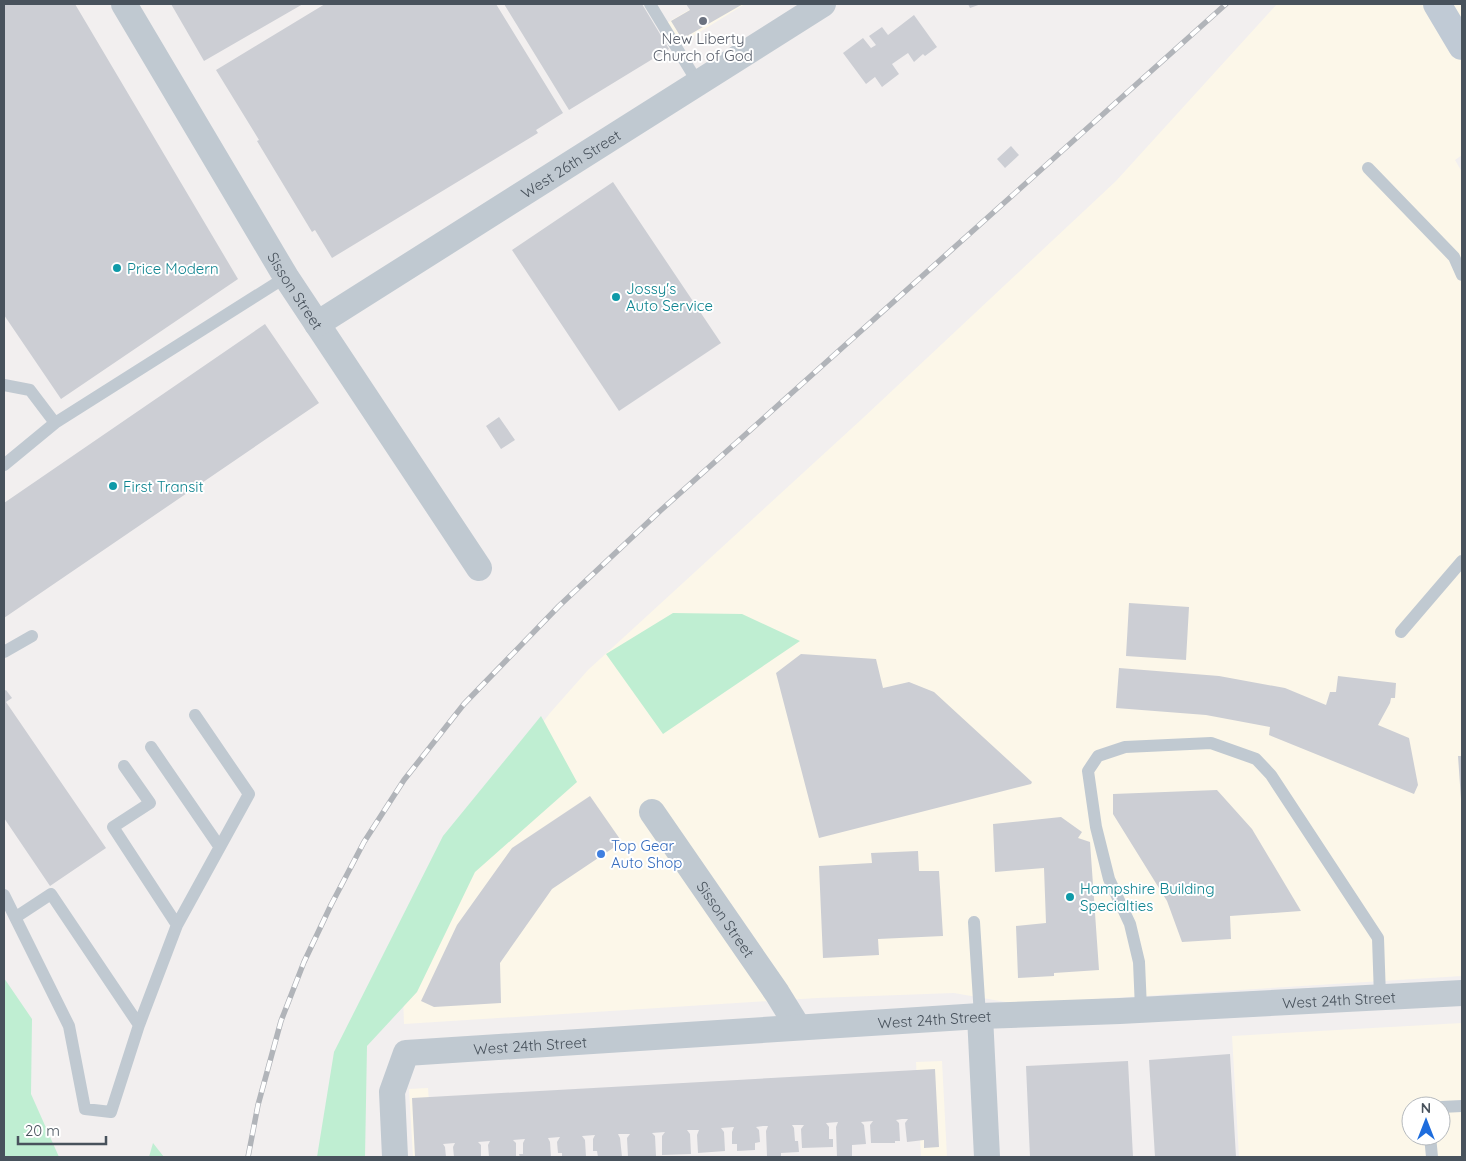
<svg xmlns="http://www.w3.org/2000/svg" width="1466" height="1161" font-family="Quicksand,sans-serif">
  <rect width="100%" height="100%" fill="#f2efef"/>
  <path fill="#fcf7e9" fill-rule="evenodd" d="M699,4H745L677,46L663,25Z
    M1277,4H1462V155L1455,160L1462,172V976L1017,1004L954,993L817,998L404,1024L403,995L473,814L550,713L588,670L863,418L1116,181Z
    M1462,1023V1157H1239L1232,1036ZM1411,1106H1441V1136H1411Z
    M942,1061L947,1157H921L916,1062Z
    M428,1088L433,1157H413L409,1089Z"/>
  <path fill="#bfeed2" d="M673,613L742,614L800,641L663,734L606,654Z
    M541,716L577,782L475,872L417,992L367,1046L365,1157H317L334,1052L443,836Z
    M4,978L32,1019L31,1094L59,1157H4Z
    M153,1143L164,1157H149Z"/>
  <path fill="#ccced4" d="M4,4H75L238,279L61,399L4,315Z
    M171,4H303L204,61Z
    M325,4H496L563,113L536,130L538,133L332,258L315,230L312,232L257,141L259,140L216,70Z
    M504,4H642L669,49L569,110Z
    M686,4H743L682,39L671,21L690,10Z
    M968,4H981L970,8Z
    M914,15L937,47L925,56L923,54L914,62L908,53L892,64L899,74L882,87L875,77L866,84L843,53L863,38L871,48L876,45L869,36L882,27L888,35Z
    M1011,146L1019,155L1005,168L997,159Z
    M613,182L721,343L619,411L512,250Z
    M265,324L319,403L4,618V503Z
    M499,417L515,440L501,449L486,426Z
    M1129,603L1189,607L1186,660L1126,656Z
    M801,654L876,659L883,688L909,682L934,692L1032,782L1031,784L819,838L776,673Z
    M1119,668L1219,676L1285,688L1326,705L1330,692H1336L1338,676L1396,683L1395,698H1391L1390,703L1378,725L1409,738L1418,785L1414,794L1269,735L1270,727L1206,715L1116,708Z
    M6,690L12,698L6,702L106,848L50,886L4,818V691Z
    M1458,756H1462V799H1461Z
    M1217,790L1252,829L1301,911L1230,916L1231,939L1182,942L1167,901L1113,814V794Z
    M590,796L622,842L552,889L500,963L501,1003L434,1007L421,1001L457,925L512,848Z
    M1061,817L1082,832L1078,838L1090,842L1099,970L1054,973V976L1018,978L1016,926L1046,923L1044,868L995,872L993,824Z
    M918,851L919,871H939L943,936L878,939L879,955L823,958L819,866L872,863L871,853Z
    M1230,1054L1236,1157H1155L1149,1060Z
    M1128,1061L1133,1157H1030L1026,1066Z
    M935,1069L939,1147L924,1148V1140L907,1142L905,1123L908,1119H902L896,1120L899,1123L900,1141H895V1143H871L870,1125L873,1121L861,1122L864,1125L866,1144L852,1145V1157H837L836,1127L838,1122L826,1123L829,1127V1139H833V1147L802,1148L801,1129L804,1125H792L794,1128L795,1141H798L799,1152L781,1153V1156H767L766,1131L768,1126H763L756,1127L759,1130L760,1142L755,1143V1150L737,1151V1144H732V1132L734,1127L721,1128L724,1132L725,1151L698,1153L697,1135L699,1130H687L690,1134L691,1154L662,1155V1136L665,1132L652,1133L655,1136L656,1156L628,1157L627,1138L630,1134H618L620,1138L622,1157H598L597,1151H593V1139L595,1135L582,1136L585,1140L586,1157H562V1153H558L557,1142L560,1137L548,1138L550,1142L551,1157H520L519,1154H523V1143L525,1139L513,1140L516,1143V1157H489L488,1145L490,1141L478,1142L481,1145V1157H454L453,1147L455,1143L443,1144L445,1147L446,1157H415L412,1098Z"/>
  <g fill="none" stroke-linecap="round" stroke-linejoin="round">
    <path stroke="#c0c9d1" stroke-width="12" d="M650,4L698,83
      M1368,168L1454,257L1462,275
      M4,385L30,390L55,423L286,277
      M4,465L55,423
      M1401,632L1462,561
      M4,652L32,636
      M151,747L219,846
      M124,766L150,803L113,827L177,925
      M4,895L69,1026L85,1109L111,1112L139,1025L177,925L249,794L195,715
      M16,917L51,894L139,1025
      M974,922L980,1016
      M1141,1009L1139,962L1130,924L1109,879L1096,827L1088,771L1098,756L1125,747L1211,743L1256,759L1271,775L1378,938L1380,997
      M1441,1107L1462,1106
      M1430,1136L1432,1157"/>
    <g stroke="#c0c9d1" stroke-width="26">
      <path id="s1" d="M124,4L286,277L479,568"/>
      <path id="s2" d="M317,324L823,4"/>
      <path id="s3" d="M652,812L777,993L798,1027"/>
      <path d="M980,1016L987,1157"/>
      <path id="s4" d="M395,1157L392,1092L406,1053L980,1016L1120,1011L1462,993"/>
    </g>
    <path stroke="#c0cad5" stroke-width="28" d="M1437,4L1462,46"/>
    <g stroke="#b1b4b9" stroke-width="5.5">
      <path id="rail" d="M248,1157L258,1105L281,1021L304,962L331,905L364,842L404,780L464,704L559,606L660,511L1226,4"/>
    </g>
    <use href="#rail" stroke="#fff" stroke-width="4" stroke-dasharray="11" stroke-linecap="butt"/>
  </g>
  <circle fill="#6b7280" stroke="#fff" stroke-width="2" cx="703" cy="21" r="5"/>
  <g fill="#0f9aa8" stroke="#fff" stroke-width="2">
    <circle cx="117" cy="268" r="5"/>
    <circle cx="616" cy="297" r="5"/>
    <circle cx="113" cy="486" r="5"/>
    <circle cx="1070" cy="897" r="5"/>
  </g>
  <circle fill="#3f7fe0" stroke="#fff" stroke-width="2" cx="601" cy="854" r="5"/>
  <g text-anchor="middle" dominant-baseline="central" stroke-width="4" stroke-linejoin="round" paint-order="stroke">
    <g font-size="15" fill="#5b616d" stroke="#fff">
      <text x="703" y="38">New Liberty<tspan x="703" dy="17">Church of God</tspan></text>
    </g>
    <g font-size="15" fill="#48525c" stroke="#fff">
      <text stroke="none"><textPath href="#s2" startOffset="300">West 26th Street</textPath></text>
      <text stroke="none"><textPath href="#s1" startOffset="334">Sisson Street</textPath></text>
      <text stroke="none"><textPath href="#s3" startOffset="130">Sisson Street</textPath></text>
      <text stroke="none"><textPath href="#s4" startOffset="1041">West 24th Street</textPath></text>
      <text stroke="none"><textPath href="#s4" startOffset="636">West 24th Street</textPath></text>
      <text stroke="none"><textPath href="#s4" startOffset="231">West 24th Street</textPath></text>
    </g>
    <g font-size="15" fill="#0d838f" stroke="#fff" text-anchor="start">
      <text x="127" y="268">Price Modern</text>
      <text x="626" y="288">Jossy's<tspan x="626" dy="17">Auto Service</tspan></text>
      <text x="123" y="486">First Transit</text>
      <text x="1080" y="888">Hampshire Building<tspan x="1080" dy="17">Specialties</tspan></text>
    </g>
    <g font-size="15" fill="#366cbe" stroke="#fff" text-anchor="start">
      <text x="611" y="845">Top Gear<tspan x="611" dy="17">Auto Shop</tspan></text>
    </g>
  </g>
  <rect width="1466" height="1161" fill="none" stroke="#48525c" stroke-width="10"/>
  <g transform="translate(1426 1121)"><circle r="24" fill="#ffffff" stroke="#b6babe"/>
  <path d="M0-4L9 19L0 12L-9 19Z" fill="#1e6ddd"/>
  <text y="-8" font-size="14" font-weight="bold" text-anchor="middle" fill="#48525c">N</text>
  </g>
  <path d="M18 1136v8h88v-8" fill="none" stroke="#48525c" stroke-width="2.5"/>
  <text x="25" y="1136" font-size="15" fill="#48525c" stroke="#ffffff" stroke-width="4" paint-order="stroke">20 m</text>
</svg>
